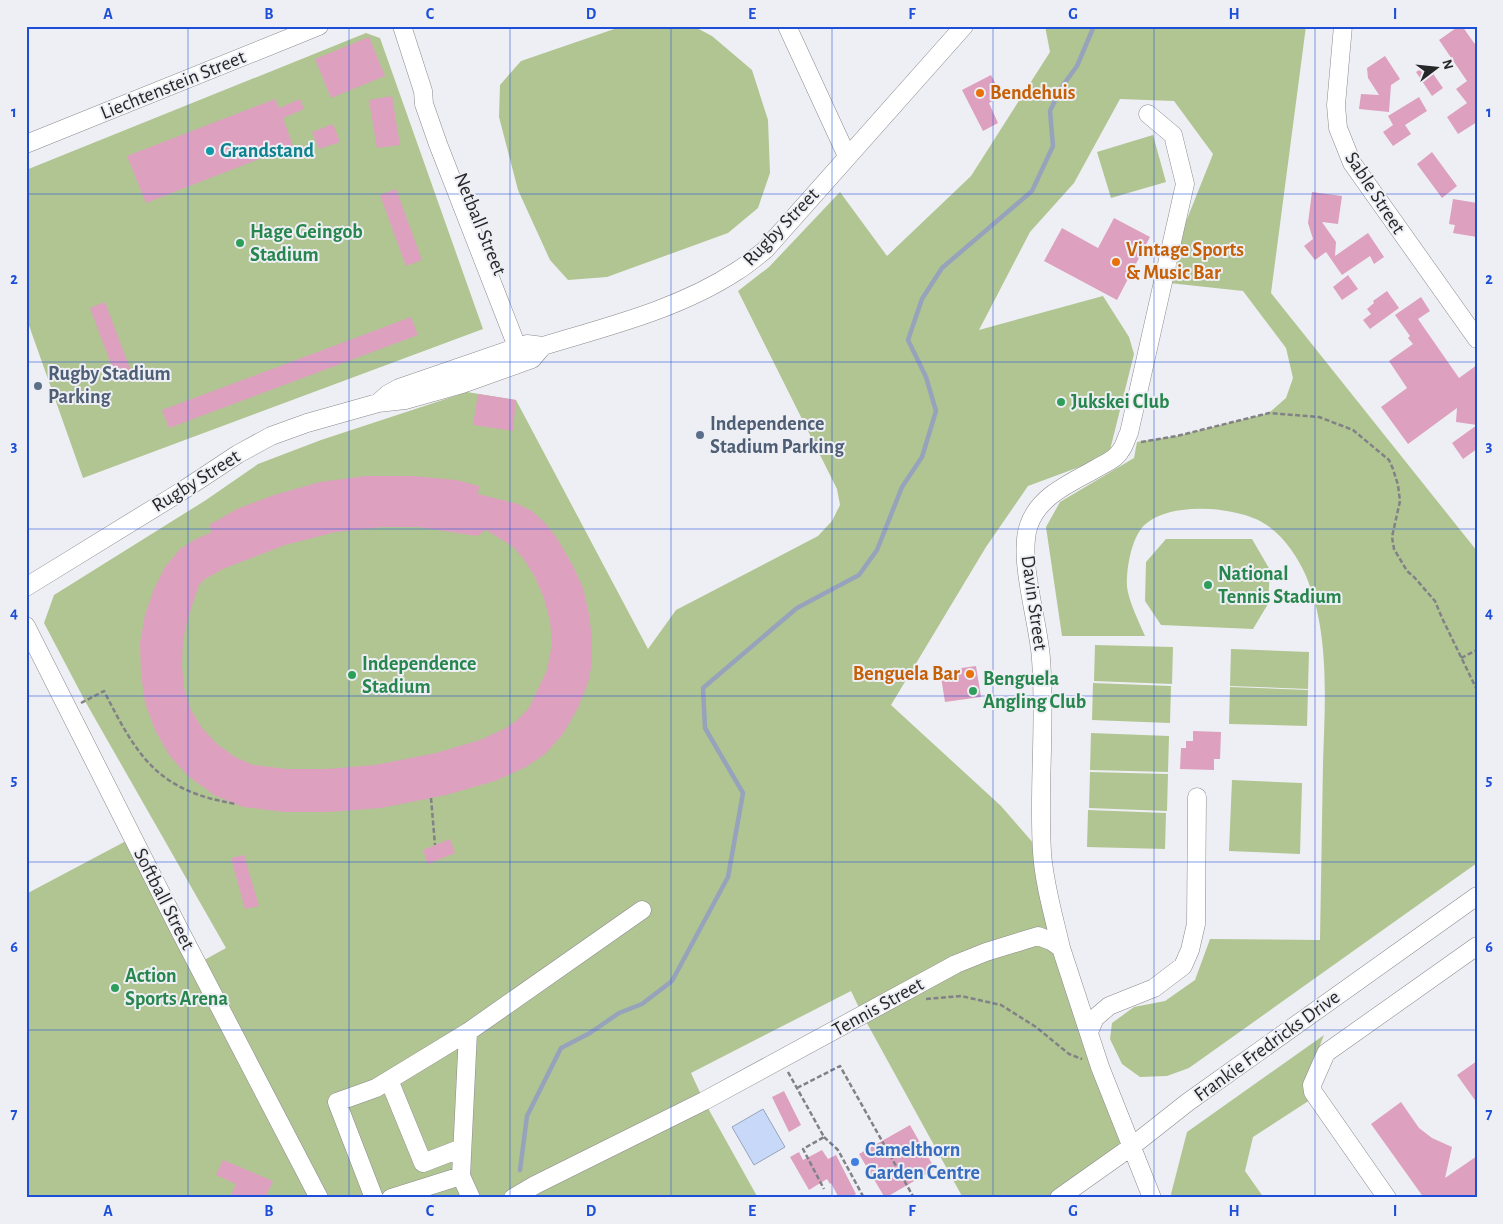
<svg xmlns="http://www.w3.org/2000/svg" width="1503" height="1224" font-family="'Alegreya Sans',sans-serif">
  <rect width="100%" height="100%" fill="#eeeff4"/>
  <path fill="#b1c592" d="M623,26H693L712,36L752,70L768,120L770,173L758,208L728,233L607,277L568,280L550,260L518,190L499,117L500,85L521,61Z
    M1045,26H1306L1271,293L1477,551V863L1189,1068L1167,1076L1140,1077L1122,1064L1110,1039L1112,1023L1134,1007L1165,1001L1195,980L1210,939L1320,940C1321,881 1322,822 1323,763C1325,702 1330,633 1306,576C1298,557 1283,535 1265,524C1237,506 1164,500 1141,529C1131,542 1126,570 1127,587C1129,602 1139,622 1145,636H1062L1046,527L1060,502L1134,458L1137,442L1177,436L1269,413L1286,398L1293,378L1286,348L1243,291L1169,283L1177,244L1213,154L1174,101L1120,99L1074,183L1030,232L979,330L1103,296L1129,337L1134,354L1110,450L1101,459L1028,486L986,547L891,705L1001,806L1042,853L1046,881L1131,1147L1059,1198H963L863,1016L851,991L691,1073L704,1101L758,1198H319L197,964L226,948L85,701L44,623L54,595L206,500L258,464L321,440L467,392L516,400L648,649L676,610L818,536L832,521L840,505L837,489L738,291L769,267L840,192L887,256L971,176L1050,52Z
    M366,33L380,38L483,329L83,478L26,317V170Z
    M1153,135L1166,182L1111,198L1097,152Z
    M1166,539H1252L1270,570L1268,604L1253,629L1161,625L1145,601L1146,562Z
    M1095,645L1173,647L1172,684L1094,681Z
    M1231,649L1309,652L1308,689L1230,686Z
    M1093,683L1171,686L1170,723L1092,720Z
    M1230,687L1308,690L1307,726L1229,724Z
    M1091,733L1169,736L1168,772L1090,770Z
    M1090,772L1168,774L1167,811L1089,808Z
    M1232,780L1302,783L1300,854L1229,851Z
    M1088,810L1166,813L1165,849L1087,847Z
    M126,841L310,1198H26V894Z
    M1324,1035L1304,1086L1310,1100L1253,1137L1245,1171L1264,1198H1173L1171,1194L1187,1132Z"/>
  <path fill="#c7d8f9" stroke="#97a3bb" d="M763,1109L785,1147L754,1165L732,1127Z"/>
  <g fill="none" stroke-linecap="round" stroke-linejoin="round">
    <path stroke="#97a3bb" stroke-width="4.5" d="M520,1170L527,1116L561,1048L590,1033L619,1013L642,1004L672,981L728,877L743,793L705,728L703,688L797,608L859,575L877,550L902,487L922,457L936,411L926,377L908,340L922,299L942,268L1032,191L1053,146L1050,111L1061,88L1077,66L1094,26"/>
  </g>
  <path fill="#dda0bf" fill-rule="evenodd" d="M1459,26H1462L1477,47V122L1458,134L1447,117L1467,103L1456,89L1467,81L1439,40Z
    M369,37L385,76L331,98L315,59Z
    M1385,56L1400,79L1391,85L1389,112L1359,109L1361,94L1379,95L1368,78L1367,68Z
    M1427,65L1443,88L1432,96L1416,72Z
    M991,75L1002,96L989,103L998,123L983,131L962,90Z
    M392,96L400,145L377,148L369,100Z
    M1419,97L1427,111L1405,125L1411,134L1393,146L1383,132L1393,125L1388,116Z
    M275,99L279,108L300,99L304,109L283,118L293,146L146,203L127,156Z
    M333,124L340,142L319,149L312,132Z
    M1432,152L1457,186L1442,198L1417,164Z
    M396,189L422,260L406,266L380,195Z
    M1312,192L1342,196L1338,224L1322,222L1336,242L1335,256L1368,233L1384,257L1374,264L1370,256L1342,275L1326,252L1315,260L1304,246L1313,239L1308,223Z
    M1453,199L1477,203V237L1453,233L1455,225L1449,224Z
    M1114,218L1150,237L1117,300L1044,261L1062,228L1098,248Z
    M1348,275L1358,289L1342,300L1333,287Z
    M1387,291L1399,308L1370,329L1363,320L1371,314L1367,309L1374,303L1373,301Z
    M1421,297L1430,311L1418,319L1459,378L1477,365V449L1463,459L1452,443L1477,425L1456,422L1457,408L1408,444L1381,407L1407,388L1389,361L1413,344L1408,338L1410,336L1395,315Z
    M105,302L132,374L117,380L90,308Z
    M411,317L418,335L169,428L162,410Z
    M478,394L516,400L513,431L473,425Z
    M366,476H412L456,480L479,486L478,494L518,504L532,511L544,522L557,538L572,564L583,588L589,614L592,639V663L588,683L578,708L563,734L545,754L526,767L495,781L446,795L381,808L328,812H284L243,807L214,795L188,776L169,755L155,730L145,703L141,674L140,643L145,615L154,589L165,567L180,549L194,540L212,532L209,525L237,509L274,495L320,482ZM383,527H418L477,536L486,530L512,546L523,558L534,575L544,598L550,621L552,644L547,670L529,708L516,721L504,729L480,740L436,753L375,765L326,769H287L253,765L235,757L217,744L202,728L191,710L184,688L182,666L183,641L188,618L199,585L205,579L223,569L285,545L336,532Z
    M976,666L981,697L945,702L940,671Z
    M1193,731L1221,732L1220,759H1214V770L1180,769L1181,748H1186V741H1193Z
    M450,839L455,853L428,864L423,850Z
    M244,855L259,906L245,909L231,858Z
    M1477,1061V1103L1457,1075Z
    M784,1091L801,1125L789,1132L772,1097Z
    M1401,1102L1419,1128L1432,1138L1452,1147L1445,1178L1477,1156V1194L1472,1198H1424L1371,1124Z
    M910,1125L935,1169L885,1198L859,1154Z
    M822,1150L828,1159L836,1155L856,1194L849,1198H839L831,1183L830,1184L827,1179L809,1190L790,1157L799,1152L803,1160Z
    M223,1160L273,1181L265,1198H230L236,1184L216,1175Z"/>
  <g fill="none" stroke-linecap="round" stroke-linejoin="round">
    <g stroke="#8a8a8f" stroke-width="19">
      <path id="minor" d="M402,26L423,91L424,104L438,144L521,357
        M787,26L847,156
        M1343,26L1336,105L1338,128L1352,163L1477,339
        M26,144L319,26
        M378,403L388,394L399,388L527,344L543,346C609,326 679,309 737,271C747,265 756,257 765,250L964,26
        M26,587L182,491L238,454L271,436L307,423L378,403L405,400L462,384L532,359L543,346
        M26,626L180,931L319,1198
        M1061,948C1054,917 1044,884 1042,852C1038,788 1046,723 1041,659C1039,623 1017,557 1029,525C1039,495 1073,482 1097,468C1106,463 1116,459 1121,450C1125,445 1126,438 1129,433L1185,184L1173,135L1148,114
        M1089,1032L1095,1018L1109,1006L1154,988L1183,966L1190,950L1196,924L1197,797
        M389,1080L423,1163L462,1148
        M374,1198L337,1102L376,1088L468,1032
        M391,1198L461,1176
        M471,1198L461,1176L468,1032L642,910
        M513,1198L535,1185L704,1101L956,964L986,952L1038,936L1051,941L1061,948L1100,1067L1152,1198
        M1059,1198L1131,1147L1188,1102L1477,896
        M1387,1198L1313,1092L1312,1085L1326,1053L1477,946"/>
    </g>
    <path stroke="#828286" stroke-width="2.5" stroke-dasharray="5 2.5" stroke-linecap="butt" d="M1141,442L1177,436L1269,413L1319,417L1353,430L1389,460L1393,469L1398,485L1400,501L1392,537L1394,549L1407,571L1414,577L1435,601L1442,618L1477,690
      M1461,658L1477,650
      M81,703L104,691C138,758 158,791 236,804
      M431,798L435,845
      M926,999L961,996L1001,1005L1036,1027L1069,1054L1082,1059
      M788,1072L824,1137L803,1149L824,1189
      M797,1088L840,1066L914,1198
      M824,1137L838,1150L864,1198"/>
    <use href="#minor" stroke="#fff" stroke-width="18"/>
  </g>
  <path fill="none" stroke="#1d4ed8" stroke-width="1" stroke-opacity="0.55" d="M188,26V1198M349,26V1198M510,26V1198M671,26V1198M832,26V1198M993,26V1198M1154,26V1198M1315,26V1198M26,194H1477M26,362H1477M26,529H1477M26,696H1477M26,862H1477M26,1030H1477"/>
  <g fill="#e8710a" stroke="#eeeff4" stroke-width="2">
    <circle cx="980" cy="93" r="5"/>
    <circle cx="1116" cy="262" r="5"/>
    <circle cx="970" cy="674" r="5"/>
  </g>
  <circle fill="#0f9aa8" stroke="#eeeff4" stroke-width="2" cx="210" cy="151" r="5"/>
  <g fill="#2e9e5b" stroke="#eeeff4" stroke-width="2">
    <circle cx="240" cy="243" r="5"/>
    <circle cx="1061" cy="402" r="5"/>
    <circle cx="1208" cy="585" r="5"/>
    <circle cx="352" cy="675" r="5"/>
    <circle cx="973" cy="691" r="5"/>
    <circle cx="115" cy="988" r="5"/>
  </g>
  <g fill="#5c6f8a" stroke="#eeeff4" stroke-width="2">
    <circle cx="38" cy="386" r="5"/>
    <circle cx="700" cy="435" r="5"/>
  </g>
  <circle fill="#3f7fe0" stroke="#eeeff4" stroke-width="2" cx="855" cy="1162" r="5"/>
  <g text-anchor="middle" dominant-baseline="central" stroke-width="4" stroke-linejoin="round" paint-order="stroke">
    <g font-size="20" fill="#272729" stroke="#eeeff4">
      <text transform="translate(173 85) rotate(-22)">Liechtenstein Street</text>
      <text transform="translate(1375 193) rotate(57)">Sable Street</text>
      <text transform="translate(480 224) rotate(68)">Netball Street</text>
      <text transform="translate(781 227) rotate(-46)">Rugby Street</text>
      <text transform="translate(196 481) rotate(-32)">Rugby Street</text>
      <text transform="translate(1034 603) rotate(82)">Davin Street</text>
      <text transform="translate(164 899) rotate(63)">Softball Street</text>
      <text transform="translate(878 1007) rotate(-29)">Tennis Street</text>
      <text transform="translate(1267 1046) rotate(-36)">Frankie Fredricks Drive</text>
    </g>
    <g font-size="20" font-weight="bold" fill="#c56008" stroke="#eeeff4" text-anchor="start">
      <text x="990" y="93">Bendehuis</text>
      <text x="1126" y="250">Vintage Sports<tspan x="1126" dy="23">&amp; Music Bar</tspan></text>
      <text x="960" y="674" text-anchor="end">Benguela Bar</text>
    </g>
    <g font-size="20" font-weight="bold" fill="#0d838f" stroke="#eeeff4" text-anchor="start">
      <text x="220" y="151">Grandstand</text>
    </g>
    <g font-size="20" font-weight="bold" fill="#27864d" stroke="#eeeff4" text-anchor="start">
      <text x="250" y="232">Hage Geingob<tspan x="250" dy="23">Stadium</tspan></text>
      <text x="1071" y="402">Jukskei Club</text>
      <text x="1218" y="574">National<tspan x="1218" dy="23">Tennis Stadium</tspan></text>
      <text x="362" y="664">Independence<tspan x="362" dy="23">Stadium</tspan></text>
      <text x="983" y="679">Benguela<tspan x="983" dy="23">Angling Club</tspan></text>
      <text x="125" y="976">Action<tspan x="125" dy="23">Sports Arena</tspan></text>
    </g>
    <g font-size="20" font-weight="bold" fill="#4e5e75" stroke="#eeeff4" text-anchor="start">
      <text x="48" y="374">Rugby Stadium<tspan x="48" dy="23">Parking</tspan></text>
      <text x="710" y="424">Independence<tspan x="710" dy="23">Stadium Parking</tspan></text>
    </g>
    <g font-size="20" font-weight="bold" fill="#366cbe" stroke="#eeeff4" text-anchor="start">
      <text x="865" y="1150">Camelthorn<tspan x="865" dy="23">Garden Centre</tspan></text>
    </g>
  </g>
  <rect width="1503" height="1224" fill="none" stroke="#eeeff4" stroke-width="55"/>
  <g transform="translate(1436 68) rotate(74)" stroke="#eeeff4" stroke-width="4" paint-order="stroke">
  <path d="M0-4L9 19L0 12L-9 19Z" fill="#272729"/>
  <text y="-8" font-size="14" font-weight="bold" text-anchor="middle" fill="#272729">N</text>
  </g>
  <rect x="28" y="28" width="1448" height="1168" fill="none" stroke="#1d4ed8" stroke-width="2"/>
  <g font-size="16" text-anchor="middle" font-weight="bold" fill="#1d4ed8">
    <text x="108" y="19">A</text>
    <text x="269" y="19">B</text>
    <text x="430" y="19">C</text>
    <text x="591" y="19">D</text>
    <text x="752" y="19">E</text>
    <text x="912" y="19">F</text>
    <text x="1073" y="19">G</text>
    <text x="1234" y="19">H</text>
    <text x="1395" y="19">I</text>
    <text x="14" y="117">1</text>
    <text x="1489" y="117">1</text>
    <text x="14" y="284">2</text>
    <text x="1489" y="284">2</text>
    <text x="14" y="451">3</text>
    <text x="1489" y="451">3</text>
    <text x="14" y="618">4</text>
    <text x="1489" y="618">4</text>
    <text x="14" y="785">5</text>
    <text x="1489" y="785">5</text>
    <text x="14" y="952">6</text>
    <text x="1489" y="952">6</text>
    <text x="14" y="1119">7</text>
    <text x="1489" y="1119">7</text>
    <text x="108" y="1216">A</text>
    <text x="269" y="1216">B</text>
    <text x="430" y="1216">C</text>
    <text x="591" y="1216">D</text>
    <text x="752" y="1216">E</text>
    <text x="912" y="1216">F</text>
    <text x="1073" y="1216">G</text>
    <text x="1234" y="1216">H</text>
    <text x="1395" y="1216">I</text>
  </g>
</svg>
